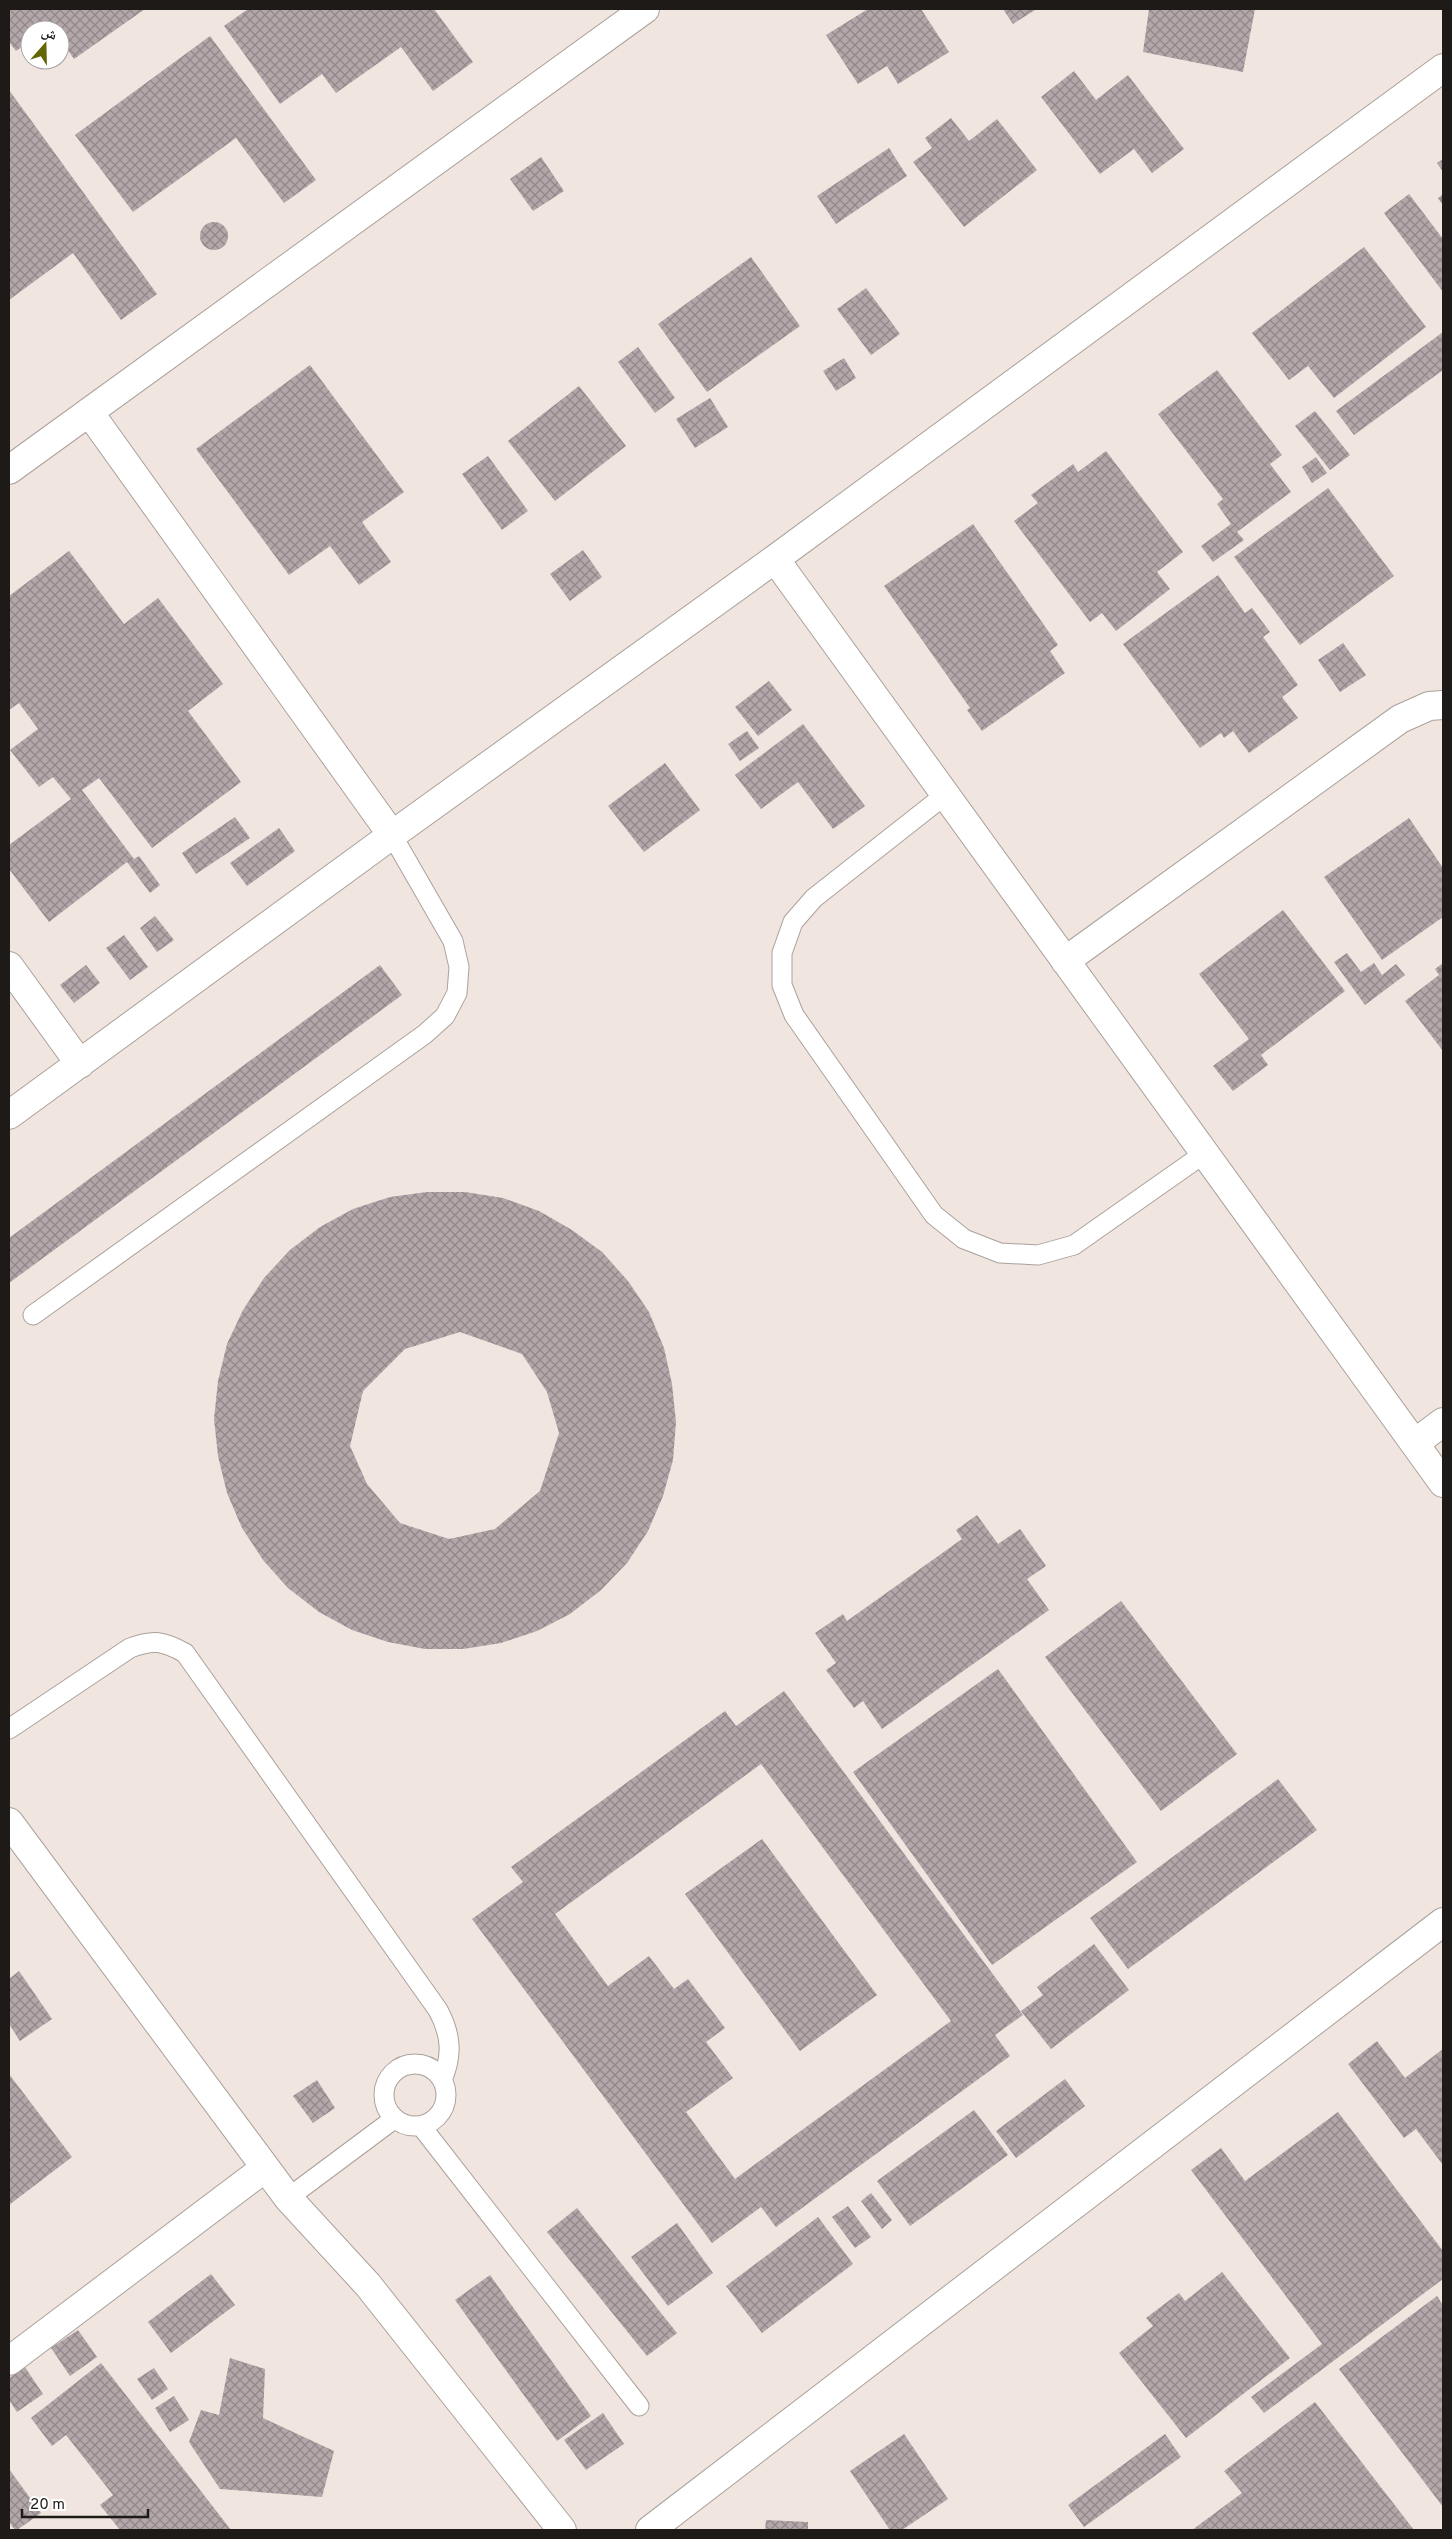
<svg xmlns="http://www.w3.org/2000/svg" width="1452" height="2539" font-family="Overpass,'Noto Naskh Arabic',sans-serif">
  <defs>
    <pattern id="building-cross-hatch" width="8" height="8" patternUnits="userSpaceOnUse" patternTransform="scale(1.25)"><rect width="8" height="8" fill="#b3a7aa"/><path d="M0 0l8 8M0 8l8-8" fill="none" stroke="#918789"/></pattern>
  </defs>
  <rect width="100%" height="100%" fill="#f0e5df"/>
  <path fill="url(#building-cross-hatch)" fill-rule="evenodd" d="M13,9H145L74,59L60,39V30H53L50,26L45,30H30V41L16,51L9,42V11Z
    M248,9H434L473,62L433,91L401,47L336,93L322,74L280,104L224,26Z
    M868,9H921L949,52L898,84L887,66L858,84L826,35Z
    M1003,9H1034L1035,10L1013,24Z
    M1149,9H1255L1243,72L1143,52Z
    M210,36L316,180L284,203L236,138L133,212L75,135Z
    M1074,71L1096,100L1128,75L1184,149L1152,173L1134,149L1100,174L1041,97Z
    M9,90L157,294L121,320L73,253L9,300Z
    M951,118L969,141L997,119L1037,170L964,227L913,162L932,148L925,138Z
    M889,148L907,176L836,224L817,196Z
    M541,157L564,191L533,211L510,179Z
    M1443,159V172L1437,163Z
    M1409,194L1443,239V292L1384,213Z
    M1443,194V205L1438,198Z
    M200 236a14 14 0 1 1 28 0a14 14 0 1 1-28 0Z
    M1364,247L1426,327L1334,398L1308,366L1289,380L1252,333Z
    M751,257L800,326L707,392L658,324Z
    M866,288L900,334L871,355L837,309Z
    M1443,332V370L1354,435L1336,411Z
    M638,347L675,398L655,413L618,362Z
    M844,358L856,378L836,391L823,371Z
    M310,365L404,492L362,522L391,562L359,585L330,546L289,575L196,449Z
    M1217,370L1282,455L1270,464L1291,492L1237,532L1244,540L1213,562L1201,546L1231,524L1217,504L1223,499L1158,414Z
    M579,386L626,446L555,501L508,441Z
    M710,398L728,427L695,448L676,419Z
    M1315,411L1350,455L1330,470L1295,426Z
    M1106,451L1183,552L1157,572L1170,589L1116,631L1102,613L1090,622L1014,521L1038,503L1031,495L1073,464L1078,472Z
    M488,456L528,511L502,530L462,474Z
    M1316,457L1327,473L1312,483L1302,467Z
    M1328,488L1394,576L1300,645L1234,557Z
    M973,524L1058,645L1050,651L1065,673L982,731L967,710L970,708L884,586Z
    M583,550L602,577L570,601L550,574Z
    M69,551L124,624L158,598L223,684L188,711L241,782L152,848L99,778L82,790L134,859L139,856L160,885L150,893L127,862L49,922L9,869V845L71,799L53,777L39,787L10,750L38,729L19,703L9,710V596Z
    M1218,575L1245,613L1252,608L1270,632L1263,637L1298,685L1282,697L1298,718L1249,753L1233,731L1224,738L1221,733L1200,748L1123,644Z
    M1343,643L1366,675L1340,692L1318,660Z
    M769,681L792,710L758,736L735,707Z
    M803,724L865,806L833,829L798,782L761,809L735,775Z
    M747,731L759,748L740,761L728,744Z
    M665,763L700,810L644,852L608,806Z
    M235,817L250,838L196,874L182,853Z
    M1409,818L1443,868V917L1382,960L1324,877Z
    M279,828L295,851L247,886L230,863Z
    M1283,910L1345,991L1261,1055L1268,1065L1233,1091L1213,1066L1249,1039L1199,974Z
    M155,916L174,940L157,952L140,928Z
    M124,935L148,967L130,980L106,948Z
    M1347,953L1361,972L1374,963L1382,975L1396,964L1405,975L1365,1005L1334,962Z
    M1443,963V1051L1405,1001L1439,975L1435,969Z
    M86,965L100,983L74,1003L60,985Z
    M380,965L402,995L9,1283V1238Z
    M427,1192H465L503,1198L539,1211L572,1230L602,1252L628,1281L649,1312L664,1348L672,1384L676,1422L673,1460L663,1496L648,1531L627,1563L601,1590L570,1614L537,1631L501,1643L463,1649H425L388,1642L352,1630L319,1612L288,1588L263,1560L242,1528L227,1493L218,1456L214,1419L218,1381L227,1344L243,1310L264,1278L290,1250L320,1227L353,1209L390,1197ZM460,1332L522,1354L547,1392L559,1433L540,1491L495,1529L449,1539L400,1523L367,1484L350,1446L363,1391L405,1349Z
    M977,1515L998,1544L1020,1529L1046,1566L1027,1579L1049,1610L882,1729L863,1701L854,1708L826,1670L836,1663L815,1633L843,1614L847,1621L962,1539L956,1530Z
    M1121,1601L1237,1754L1161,1811L1045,1657Z
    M998,1669L1137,1862L992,1965L853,1772Z
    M784,1691L1023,2015L995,2035L1010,2056L776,2227L761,2207L712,2243L472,1919L523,1882L511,1867L725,1711L736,1726ZM761,1764L951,2021L735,2179L686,2112L733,2078L706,2042L725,2028L688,1979L674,1989L649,1956L608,1986L555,1914Z
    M1278,1779L1317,1830L1128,1969L1090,1918Z
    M762,1839L877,1995L800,2051L685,1894Z
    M1094,1944L1129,1990L1051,2049L1021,2011L1043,1995L1037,1987Z
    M19,1971L52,2019L20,2041L9,2024V1979Z
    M1377,2041L1405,2078L1443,2049V2165L1416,2129L1404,2138L1348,2064Z
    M9,2074L72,2157L9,2205Z
    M1065,2079L1085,2106L1016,2158L996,2131Z
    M317,2080L335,2108L313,2123L293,2096Z
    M974,2110L1008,2155L910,2226L877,2181Z
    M1338,2112L1443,2251V2279L1264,2413L1251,2397L1322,2344L1191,2170L1221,2148L1245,2181Z
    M871,2193L892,2220L882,2229L861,2201Z
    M848,2206L871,2237L855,2248L832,2217Z
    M577,2208L677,2333L647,2356L547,2232Z
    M818,2217L853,2264L762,2333L726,2286Z
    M677,2223L713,2273L668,2306L631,2257Z
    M1222,2272L1290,2358L1186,2438L1119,2353L1153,2326L1146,2318L1179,2293L1185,2301Z
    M211,2274L235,2305L171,2353L148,2322Z
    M490,2275L591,2416L557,2441L455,2300Z
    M1437,2296L1443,2305V2507L1339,2369Z
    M78,2330L97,2357L70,2376L51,2348Z
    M230,2358L265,2369L263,2418L334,2451L322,2497L220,2489L189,2442L201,2410L219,2415Z
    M101,2363L214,2508L231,2530H120L100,2505L113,2495L66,2435L52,2446L31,2418Z
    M25,2367L43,2394L17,2412L9,2400V2378Z
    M154,2368L168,2389L152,2400L137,2379Z
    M174,2396L189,2420L170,2432L155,2408Z
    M1315,2402L1414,2530H1192L1242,2493L1224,2471Z
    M603,2413L624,2444L586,2470L564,2440Z
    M904,2434L948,2499L902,2530H890L850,2471Z
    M1165,2434L1181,2457L1084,2527L1068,2505Z
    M9,2469L41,2513L17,2530H15L9,2522Z
    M766,2520L808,2522V2530H765Z"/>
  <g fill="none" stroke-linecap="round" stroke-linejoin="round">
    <g stroke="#aba19b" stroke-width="21">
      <path id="service" d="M945,795L814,898L793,922L782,953V985L794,1015L934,1215L964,1239L1000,1253L1038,1255L1074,1245L1205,1153
        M33,1315L425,1034L445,1016L457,993L459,967L453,941L392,835
        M9,1729L130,1648C154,1639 163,1641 185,1653L438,2010C451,2034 453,2055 442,2080
        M384 2095a31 31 0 1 1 62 0a31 31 0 1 1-62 0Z
        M421,2126L639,2406
        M288,2198L394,2119"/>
    </g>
    <g stroke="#aba19b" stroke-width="30">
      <path id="minor" d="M89,412L392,835
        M9,470L645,9
        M775,559L1443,1483
        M1065,961L1400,719L1429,706L1443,705
        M9,966L80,1064
        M9,1115L392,835L775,559L1443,68
        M1415,1443L1443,1422
        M9,1822L288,2198L368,2285L562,2530
        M9,2361L265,2168
        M650,2530L1443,1922"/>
    </g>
    <use href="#service" stroke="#fff" stroke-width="19"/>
    <use href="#minor" stroke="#fff" stroke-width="28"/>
  </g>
  <rect width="1452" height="2539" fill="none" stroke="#1e1a18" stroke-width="20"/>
  <g transform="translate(45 45) rotate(20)"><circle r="24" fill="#ffffff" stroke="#a5a3a3"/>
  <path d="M0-4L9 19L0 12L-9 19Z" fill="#626704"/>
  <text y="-8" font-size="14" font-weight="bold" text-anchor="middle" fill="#1e1a18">ش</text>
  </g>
  <path d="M22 2509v8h126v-8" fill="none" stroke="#1e1a18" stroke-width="2.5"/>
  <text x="30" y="2509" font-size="15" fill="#1e1a18" stroke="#ffffff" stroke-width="4" paint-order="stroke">20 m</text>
</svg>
